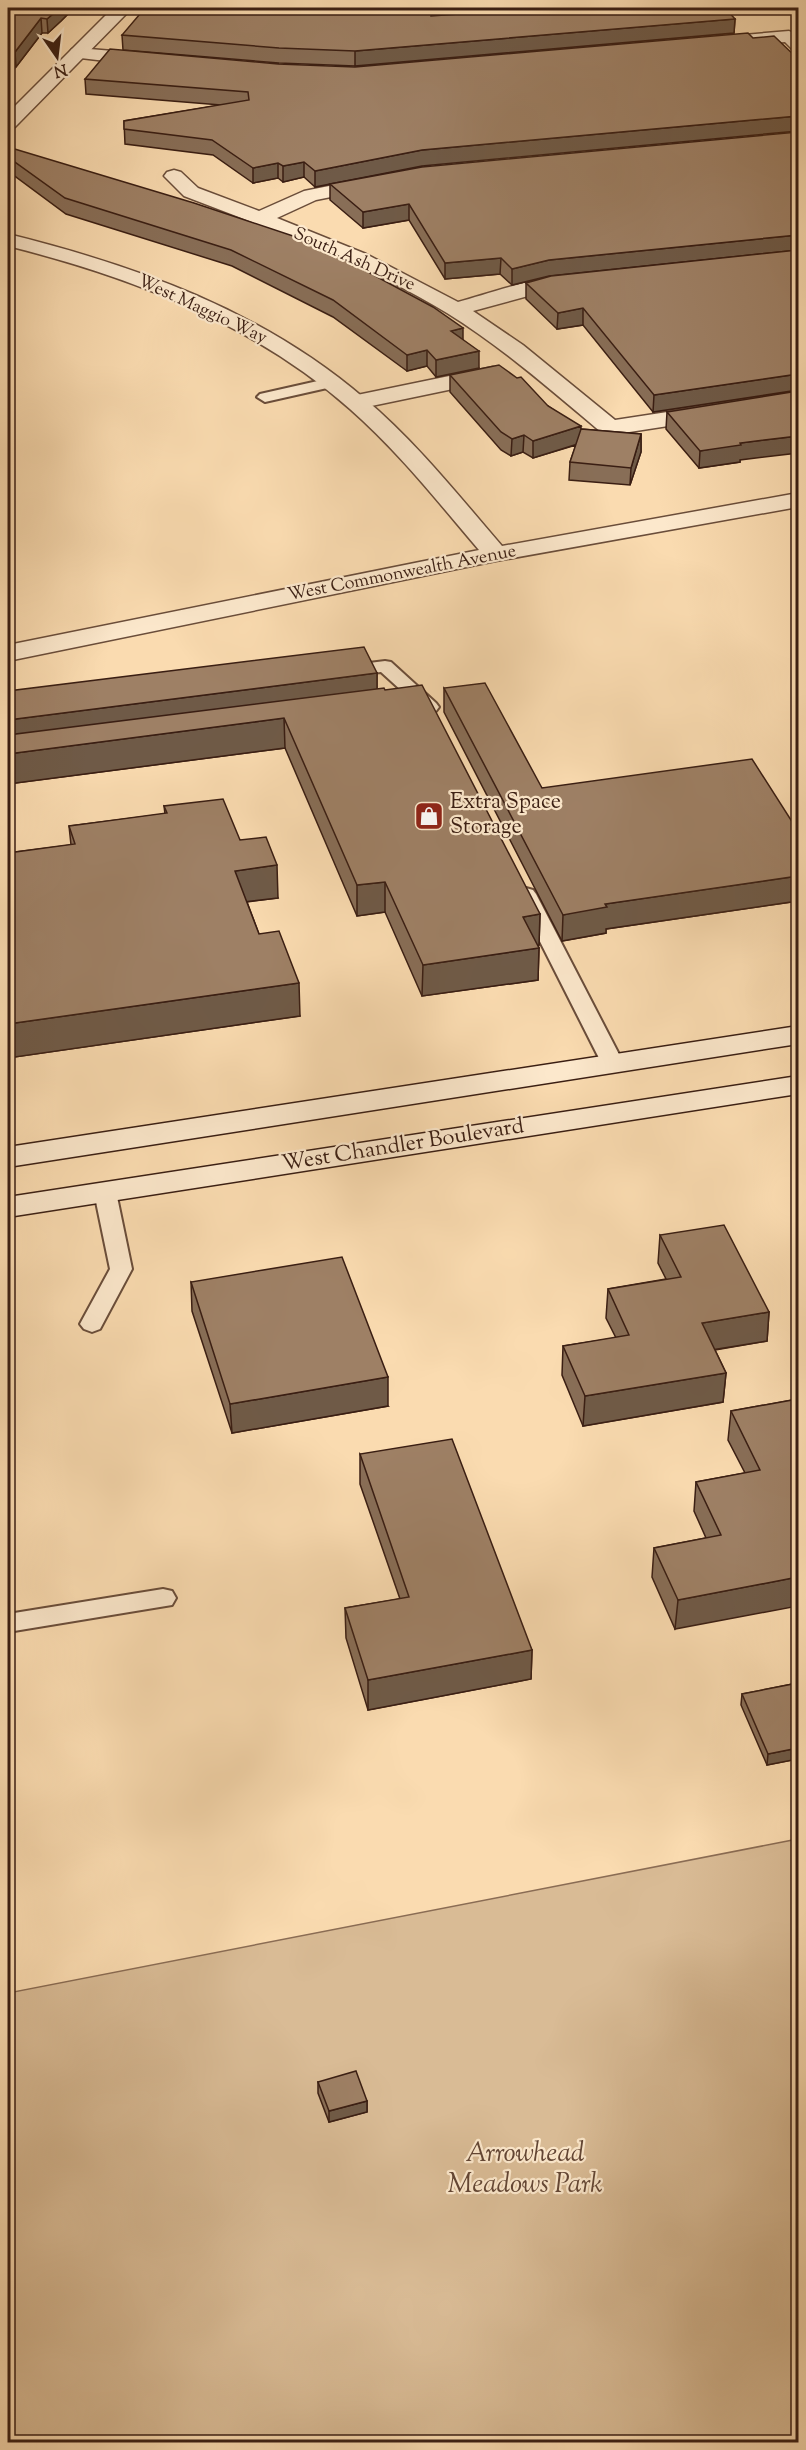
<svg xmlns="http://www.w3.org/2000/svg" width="806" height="2450" font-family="'Sorts Mill Goudy',serif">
  <rect width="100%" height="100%" fill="#fadbb0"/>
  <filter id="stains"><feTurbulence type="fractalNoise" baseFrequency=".00333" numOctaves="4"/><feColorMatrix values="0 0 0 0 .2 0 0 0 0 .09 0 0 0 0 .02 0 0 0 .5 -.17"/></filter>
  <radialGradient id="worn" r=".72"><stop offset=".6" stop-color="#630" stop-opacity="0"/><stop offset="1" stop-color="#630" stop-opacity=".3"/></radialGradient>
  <path fill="#d9bb95" stroke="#8a6c54" stroke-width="1.5" d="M440,8H544L435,17Z
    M798,1839V2442H8V1993Z"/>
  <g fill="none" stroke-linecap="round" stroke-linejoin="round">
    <g stroke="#6a4d3a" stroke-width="4">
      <path id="service" d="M331,378L339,383L336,386L265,402L257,397L260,394Z
        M385,661L391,662L436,703L439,707L436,711H424L381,672L345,676L339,675L336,671L339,667L345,666Z
        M526,888L533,890L536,894L624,1064L620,1068L613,1070L606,1068L602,1064L516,894L519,890Z
        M105,1185L113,1187L116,1192L132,1269L100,1329L92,1332L84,1329L80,1324L110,1269L94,1192L97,1187Z
        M163,1589L172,1591L176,1598L172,1605L8,1632V1614Z"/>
    </g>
    <g stroke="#6a4d3a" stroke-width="3">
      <path id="minor" d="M789,31L798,35V50L792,49L785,42L732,46L726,45L723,41L726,37L732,36Z
        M78,48L148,54L154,56L157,60L154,64L148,66L72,57L69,53L72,49Z
        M174,170L181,172L198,188L259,211L304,191L374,177L381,179L384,183L381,187L316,200L277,218L366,254L458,302C488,294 550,271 577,278L581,282L577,286L550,290L473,311L523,345L615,420L798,392V406L610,435L602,433C552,391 502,347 447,313C365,263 273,230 184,196L164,176L167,172Z
        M493,367L501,369L504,374L501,379L357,409L349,407L346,402L349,397L357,395Z"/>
    </g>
    <g stroke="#6a4d3a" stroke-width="3">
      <path id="tertiary" d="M113,8H132L15,127L8,129V113Z
        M8,234C137,266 263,311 365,399C416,442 458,495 502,546L798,493V507L496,561L8,661V645L479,550C438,502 398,451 350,409C253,323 131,277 8,246Z"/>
    </g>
    <g stroke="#3a1e13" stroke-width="3">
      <path id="secondary" d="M798,1026V1044L8,1167V1147Z
        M798,1076V1094L8,1217V1197Z"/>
    </g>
    <use href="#service" fill="#fce8cc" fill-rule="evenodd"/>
    <use href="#minor" fill="#fce8cc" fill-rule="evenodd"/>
    <use href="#tertiary" fill="#fce8cc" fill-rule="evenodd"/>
    <use href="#secondary" fill="#fce8cc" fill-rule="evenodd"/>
  </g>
  <path fill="#886e57" stroke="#3a1e13" stroke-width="1.5" d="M8,8H74L61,21L48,33H42L16,67L12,66L8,71Z
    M431,16L735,19L734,33L355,66L279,63L123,50L122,35Z
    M278,64L422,166L315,187L304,177L283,182L278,178L253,183L213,155L125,144L124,121L221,105L86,94L85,79Z
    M798,132V390L653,412L583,325L557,329L526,299V283L738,257L549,276L512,285L500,274L445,279L409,220L363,228L330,200V184Z
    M8,147L463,340L479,368L436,377L427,366L407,371L333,317L232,266L66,214L8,171Z
    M450,375L548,406L581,429L641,434V452L630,485L569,480L570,462L576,445L533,458L523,452L511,456L501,450L450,392Z
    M667,412L740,460V462L699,468L666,429Z
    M377,673V689L540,914L539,945H538L539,948L538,980L422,996L385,912L357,916L285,748L8,784Z
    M444,688L542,788L798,831V901L606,929V933L562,941L444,712Z
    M164,806L240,840L278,898L247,902L259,934L300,1016L8,1058V853L71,845L69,826L165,814Z
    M660,1235L769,1312L767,1341L715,1350L726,1373L723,1402L583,1426L562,1375L563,1346L616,1338L606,1318L608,1289L666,1279L658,1263Z
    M191,1282L388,1406L232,1433L192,1311Z
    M798,1399L675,1629L652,1577L654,1548L706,1538L694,1511L696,1482L745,1473L728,1440L731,1411Z
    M360,1454L532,1650L531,1679L368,1710L346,1638L345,1608L400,1599L360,1484Z
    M798,1683V1759L767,1765L741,1705L742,1694Z
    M318,2082L367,2101V2112L329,2122L318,2093Z"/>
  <path fill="#6f5a47" stroke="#3a1e13" stroke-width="1.5" d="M60,8H74L61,21L48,33L47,19Z
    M41,18L42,33L16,67L15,52Z
    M735,19L734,33L355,66V51Z
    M11,52L12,66L8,71V55Z
    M798,116V131L422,166L315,187V171L422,150Z
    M304,162V177L283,182V166Z
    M278,163V178L253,183V168Z
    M409,204V220L363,228V212Z
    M798,235V250L549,276L512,285V269L549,260Z
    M501,258L500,274L445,279V263Z
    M583,308V325L557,329L558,313Z
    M463,328V345L451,331Z
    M427,350V366L407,371V355Z
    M479,351V368L436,377V360Z
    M798,374V390L653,412L654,395Z
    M581,426V443L533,458V441Z
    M641,434V452L630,485L631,468Z
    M524,435L523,452L511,456L512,439Z
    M798,436V453L740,460V462L699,468L700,451L740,443Z
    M377,673V702L8,751V720Z
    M284,718L285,748L8,784V754Z
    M277,865L278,898L236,903L235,871Z
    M798,876V901L606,929V933L562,941L563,915L605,904Z
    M385,882V912L357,916V885Z
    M540,914L539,945L522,948L523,917Z
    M539,948L538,980L422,996L423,965Z
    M299,983L300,1016L8,1058V1024Z
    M769,1312L767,1341L699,1352L702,1323Z
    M726,1373L723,1402L583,1426L585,1396Z
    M388,1377V1406L232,1433L230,1404Z
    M798,1577V1606L675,1629L678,1600Z
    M532,1650L531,1679L368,1710V1680Z
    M798,1748V1759L767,1765L768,1754Z
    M367,2101V2112L329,2122V2111Z"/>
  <path fill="#9e8065" stroke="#3a1e13" stroke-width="1.5" d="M8,8H60L47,19L41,18L15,52H11L8,55Z
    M145,8H431V16L544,8H725L735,19L355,51L279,48L122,35Z
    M748,33L753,38L774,36L798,59V116L422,150L315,171L304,162L283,166L278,163L253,168L212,140L124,129V121L249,100L248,92L85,79L110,49L278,64L355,67Z
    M798,132V235L549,260L512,269L501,258L445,263L409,204L363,212L330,184L422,167Z
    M8,147L194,203L314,243L433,307L463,328L451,331L479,351L436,360L427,350L407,355L333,300L231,250L65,198L8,157Z
    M798,250V374L654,395L583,308L558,313L526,283L551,276Z
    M499,365L517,378L521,377L548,406L581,426L533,441L524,435L512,439L501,432L450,375Z
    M798,391V436L740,443L741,445L700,451L667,412Z
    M581,429L641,434L631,468L570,462Z
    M364,647L377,673L8,720V691Z
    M485,683L542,788L752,759L798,831V876L605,904L607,907L563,915L444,688Z
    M422,685L540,914L523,917L539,948L423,965L385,882L357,885L284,718L8,754V735L384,688L385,690Z
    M223,799L240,840L266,837L277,865L235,871L259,934L279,931L299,983L8,1024V853L75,844L69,826L167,813L164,806Z
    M724,1225L769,1312L702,1323L726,1373L585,1396L563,1346L629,1335L608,1289L681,1277L660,1235Z
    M342,1257L388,1377L230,1404L191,1282Z
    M798,1399V1524H796L798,1528V1577L678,1600L654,1548L721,1535L696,1482L760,1470L731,1411Z
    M452,1439L532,1650L368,1680L345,1608L409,1597L360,1454Z
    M798,1683V1748L768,1754L742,1694Z
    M356,2071L367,2101L329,2111L318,2082Z"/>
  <defs>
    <g id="shop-square" transform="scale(1.5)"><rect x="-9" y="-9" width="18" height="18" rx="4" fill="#8f2418" stroke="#fce8cc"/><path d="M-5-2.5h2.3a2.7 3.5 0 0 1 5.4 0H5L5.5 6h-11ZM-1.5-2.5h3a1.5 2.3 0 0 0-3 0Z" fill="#fff"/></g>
  </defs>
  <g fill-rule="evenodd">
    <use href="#shop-square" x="429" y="816"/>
  </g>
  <g text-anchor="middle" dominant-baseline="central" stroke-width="4.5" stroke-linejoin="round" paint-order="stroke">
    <g font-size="18" fill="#3a1e13" stroke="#fce8cc">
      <text transform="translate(354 260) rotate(24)">South Ash Drive</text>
      <text transform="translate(202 310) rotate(25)">West Maggio Way</text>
      <text transform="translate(402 574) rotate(-11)">West Commonwealth Avenue</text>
    </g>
    <g font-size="22" fill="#3a1e13" stroke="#fce8cc" text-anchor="start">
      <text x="450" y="803">Extra Space<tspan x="450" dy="25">Storage</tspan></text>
    </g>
    <g font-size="22" fill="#3a1e13" stroke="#fce8cc">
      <text transform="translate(403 1146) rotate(-9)">West Chandler Boulevard</text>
    </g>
    <g font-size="27" font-style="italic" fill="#624534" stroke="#fce8cc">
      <text x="525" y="2154">Arrowhead<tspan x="525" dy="31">Meadows Park</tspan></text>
    </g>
  </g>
  <rect width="806" height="2450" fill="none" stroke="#fadbb0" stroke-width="30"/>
  <rect x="9" y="9" width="788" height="2432" fill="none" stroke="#3a1e13" stroke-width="3"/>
  <rect x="15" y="15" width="776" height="2420" fill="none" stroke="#3a1e13" stroke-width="1.5"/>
  <g transform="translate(57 57) rotate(166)" stroke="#fce8cc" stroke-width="4.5" paint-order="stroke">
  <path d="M0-4.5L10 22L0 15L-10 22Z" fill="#3a1e13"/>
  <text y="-9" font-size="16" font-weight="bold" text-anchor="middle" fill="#3a1e13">N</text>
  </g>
  <rect width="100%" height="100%" filter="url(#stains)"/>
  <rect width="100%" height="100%" fill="url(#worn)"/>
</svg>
